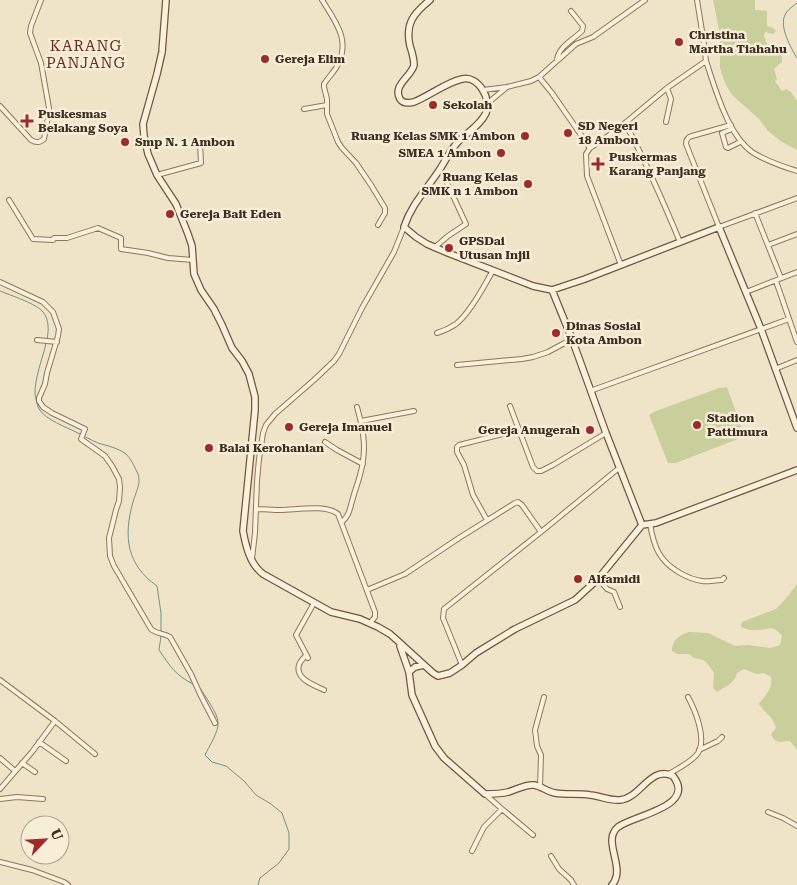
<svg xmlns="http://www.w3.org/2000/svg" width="797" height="885" font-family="'Roboto Serif',serif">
  <rect width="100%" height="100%" fill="#f0e4c8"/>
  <path fill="#c9cf9b" d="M713,0H755V10L767,11V26L773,28L776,31L773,34L765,32L764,36L767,44L773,45L774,48H776L782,57V62L774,69L777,79L775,81L782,91L786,89L791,92L797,101V150L782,142L768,131L759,119L732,95L725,83L720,68V34Z
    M727,387L744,435L738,439L676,463H668L649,415L656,411L719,388Z
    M797,584V750L790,741C779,742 776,744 771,734L776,728C774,718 765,713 759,704C765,696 773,688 771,677L764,673L756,674L744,669L737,673C735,683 725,687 717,692L713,688L714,673L707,663L703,660L694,658L689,654H677L672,651V647L675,640L683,634L689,632L708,633L735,646L749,645L770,648L780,645L782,636C773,624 769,630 757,630C751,631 746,629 741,627L742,622L776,609L788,596Z"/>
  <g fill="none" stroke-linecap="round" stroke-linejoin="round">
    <path stroke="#6f938a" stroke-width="1" d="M797,3C793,6 787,10 785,15C779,27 791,48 797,58
      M0,291C10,295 37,304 43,312C49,319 49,330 47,339
      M46,343C43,358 34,379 35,395C36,398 37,406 39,409C46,420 66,427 78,433C84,436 91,440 98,443C108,446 118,448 126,454C130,458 134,465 136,470C143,481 136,491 133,502C123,537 127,565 157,586L161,613V632
      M161,636L159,650C170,666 175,675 193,684
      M199,687C204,694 218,714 218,722C219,732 209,746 205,755L212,762L226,766L244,781L256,795L271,804L282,813L289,833V849L279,863L260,878L258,885"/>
    <g stroke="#8d765c" stroke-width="6">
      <path id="street" d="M322,0C336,22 352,42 336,68C332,74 328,78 324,84V87L327,99V114L338,142L342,148L356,163L371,185L385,208V213L378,225
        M557,60C558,47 573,40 582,31L583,26L571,11
        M706,61C716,91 729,140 757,155C770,162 784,167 797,171
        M539,77L552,93L590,148
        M483,90L507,87L531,81L539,77L576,44L593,37L645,0
        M488,103L507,87
        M0,106L31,140C36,143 40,143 44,139L48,117L49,108L41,63L30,33L31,26L41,0
        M304,109L327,105
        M666,122L671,99L667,88
        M625,123C646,162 663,201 680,242
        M731,125L692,136C688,137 686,139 686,144L719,227L797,198
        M732,129L722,133L726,147L728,148L740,142
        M157,175L201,163L200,143
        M9,200L33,239L53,240L54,238H67L98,228L121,238V249L148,253L168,258L193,260
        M755,213L781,278
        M768,245L797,234
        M434,248L448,236L466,224L447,183
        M621,265L587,176L586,154L590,148L604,139L625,123L667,88L706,61L703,37L697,0
        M776,281L797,342
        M0,282L43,302L53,312L59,329L58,336L47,373L45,384L39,398V401L43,407L52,413L85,429L81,439L105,456L112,466L119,479L120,487L119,501L116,510L109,538L110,556L114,566L151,629C156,634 164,633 170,637L191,674L200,694L215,723
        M746,292L797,272
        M437,333C444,331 450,328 456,324C470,313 484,287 493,270
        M37,340L57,342
        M457,365L522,359L533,357L548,352L572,339
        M775,369L797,360
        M590,391L789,319
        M510,406L533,467L537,471H541L553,465L606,433
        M361,421L414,411
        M325,442L337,450L363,464
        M256,509C264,509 272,510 280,510C296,510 325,504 338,514L375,612V617L370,623
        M487,520L473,495L464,465L457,452V447L459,445L519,430
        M342,522C350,515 350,507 353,498C355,490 358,483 360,475C367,450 364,432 357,407
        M650,524C654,547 659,561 680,573C687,577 694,580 702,581C708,582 715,580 722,580L724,578
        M252,559L255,533L257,481L259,459L263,433L266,425L275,414L314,380L334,361L339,354L362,308L394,252L404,227
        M598,579L607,589L614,592L620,607
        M367,590L405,574L459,538L515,503L518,502L522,505L541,532L619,468
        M306,655C304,658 300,661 299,665C295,679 314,685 324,690
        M308,658L296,635L314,603
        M462,665L443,618L444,609L541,532
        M0,680L55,721L95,754
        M39,742L66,761
        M699,750L718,741L722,737
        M0,758L15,771
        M22,763L35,772
        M669,774C677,769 693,761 698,753C707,738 695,710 688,697
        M540,787L541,755L537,746L535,730L544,697
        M0,789L32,752L55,721
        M485,794L502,809L533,835
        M0,799L17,797L43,799
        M768,812L783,818L797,826
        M472,851L484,827L502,809
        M551,856L559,869L571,880L574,885
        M0,862L32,870L64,882L68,885"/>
    </g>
    <g stroke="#6f573f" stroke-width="8">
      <path id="secondary" d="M166,0L162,52L157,74L143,124L144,136L148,154L157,175L176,204L188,234L192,246L194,274L201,290L214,309L222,325L232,348L242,361L249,374L255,397V410L243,531C246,547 250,564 263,574L331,612L360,619L378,627L390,634L399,642L433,673L438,676L450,673L462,665L476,653L515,629L575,600L598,579L642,525L656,523L797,470
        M430,0C413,14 405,24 410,46C412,52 414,58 414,65C412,76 392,85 400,99C403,104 409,103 414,102C429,96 447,82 462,79C478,75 492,99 486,113C480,126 466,133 457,143C449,152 445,162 438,172C426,190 411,205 404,227L416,237L427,244L448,253L533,286L552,290L585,279L719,227L761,329L797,428
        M552,290L572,339L606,433L642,525
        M400,646L409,672L412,695L435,746L444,758L485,794C493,794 501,794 508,792C516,790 525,784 534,785C541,786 548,792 555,793C567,795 578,793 590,795C600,796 610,801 620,800C641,798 650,765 673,776C697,807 634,815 618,827C601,841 627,868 612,885
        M409,672L415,667L424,665"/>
    </g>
    <use href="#street" stroke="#faf1dc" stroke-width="4"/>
    <use href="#secondary" stroke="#faf1dc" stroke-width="5.5"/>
  </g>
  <g fill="#9e2a2b" stroke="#f7eed8" stroke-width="2">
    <circle cx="679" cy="42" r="5"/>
    <circle cx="265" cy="59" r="5"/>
    <circle cx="433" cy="105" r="5"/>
    <path d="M24.5 113.5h5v5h5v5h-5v5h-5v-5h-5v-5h5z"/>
    <circle cx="568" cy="133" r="5"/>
    <circle cx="525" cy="136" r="5"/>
    <circle cx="125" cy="142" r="5"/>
    <circle cx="501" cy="153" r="5"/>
    <path d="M595.5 156.5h5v5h5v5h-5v5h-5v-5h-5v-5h5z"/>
    <circle cx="528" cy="184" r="5"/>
    <circle cx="170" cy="214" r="5"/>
    <circle cx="449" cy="248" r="5"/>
    <circle cx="556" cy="333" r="5"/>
    <circle cx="697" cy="425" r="5"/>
    <circle cx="289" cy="427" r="5"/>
    <circle cx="590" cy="430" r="5"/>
    <circle cx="209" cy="448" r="5"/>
    <circle cx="578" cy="579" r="5"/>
  </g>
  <g text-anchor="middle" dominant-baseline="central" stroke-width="5" stroke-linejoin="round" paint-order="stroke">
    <g font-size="12" font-weight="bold" fill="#3d2e20" stroke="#f7eed8" text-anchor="start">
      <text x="689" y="35">Christina<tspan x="689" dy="14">Martha Tiahahu</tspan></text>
      <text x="275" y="59">Gereja Elim</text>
      <text x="443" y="105">Sekolah</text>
      <text x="38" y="114">Puskesmas<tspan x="38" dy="14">Belakang Soya</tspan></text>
      <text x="578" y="126">SD Negeri<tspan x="578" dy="14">18 Ambon</tspan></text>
      <text x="515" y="136" text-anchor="end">Ruang Kelas SMK 1 Ambon</text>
      <text x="135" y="142">Smp N. 1 Ambon</text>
      <text x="491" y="153" text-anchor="end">SMEA 1 Ambon</text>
      <text x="609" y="157">Puskermas<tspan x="609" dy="14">Karang Panjang</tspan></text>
      <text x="518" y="177" text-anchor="end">Ruang Kelas<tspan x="518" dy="14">SMK n 1 Ambon</tspan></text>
      <text x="180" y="214">Gereja Bait Eden</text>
      <text x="459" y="241">GPSDai<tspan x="459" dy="14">Utusan Injil</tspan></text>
      <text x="566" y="326">Dinas Sosial<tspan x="566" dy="14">Kota Ambon</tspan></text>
      <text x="707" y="418">Stadion<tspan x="707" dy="14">Pattimura</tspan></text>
      <text x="299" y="427">Gereja Imanuel</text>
      <text x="580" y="430" text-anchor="end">Gereja Anugerah</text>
      <text x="219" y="448">Balai Kerohanian</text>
      <text x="588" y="579">Alfamidi</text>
    </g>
    <g font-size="15" letter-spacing="1" fill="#6b2e1e" stroke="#f7eed8">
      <text x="86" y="46">KARANG<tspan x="86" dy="17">PANJANG</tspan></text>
    </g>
  </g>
  <g transform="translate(45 840) rotate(65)"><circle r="24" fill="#f7eed8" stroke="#ada18e"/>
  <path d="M0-4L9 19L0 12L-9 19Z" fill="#9e2a2b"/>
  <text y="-8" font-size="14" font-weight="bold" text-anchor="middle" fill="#3d2e20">U</text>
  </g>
</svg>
